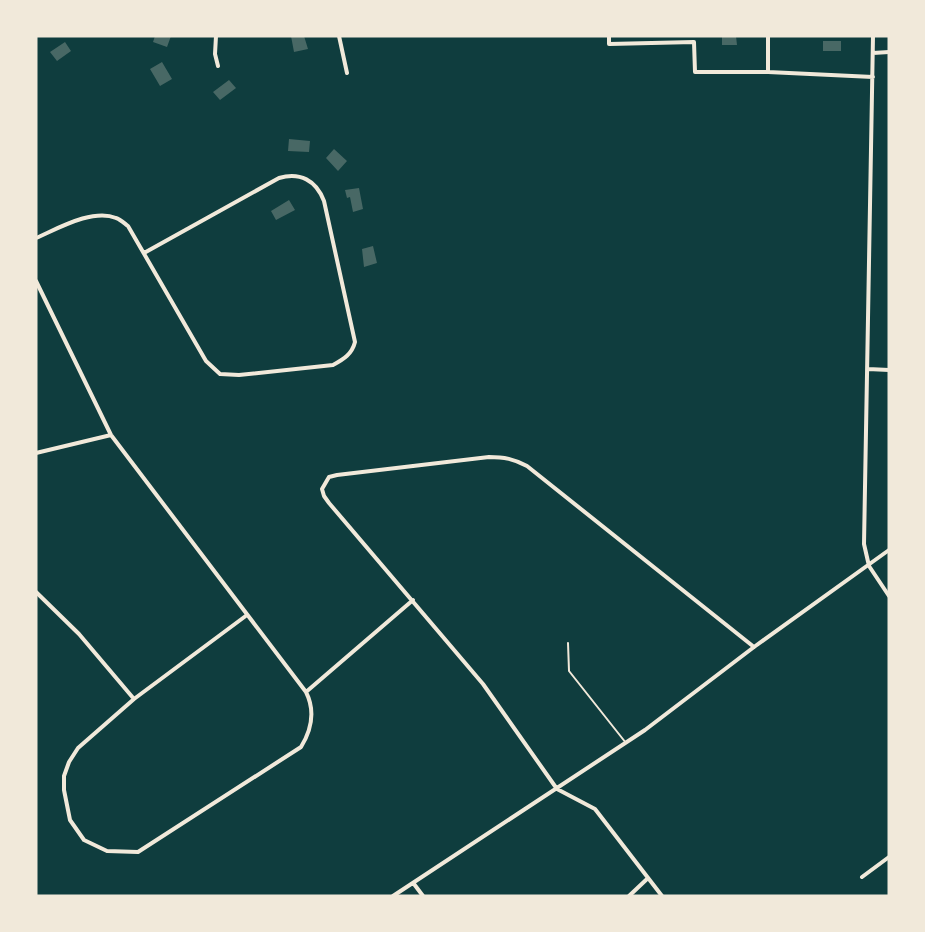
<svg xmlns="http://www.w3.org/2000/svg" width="925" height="932" font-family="'Titillium Web',sans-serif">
  <rect width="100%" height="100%" fill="#0f3d3e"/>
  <path fill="#486865" d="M155,36H171L167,47L153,42Z
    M291,36H304L308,49L294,52Z
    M722,36H736L737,45H722Z
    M823,41H841V51H823Z
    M65,42L71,51L57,61L50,52Z
    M162,62L172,79L160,86L150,69Z
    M229,80L236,88L220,100L213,92Z
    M289,139L310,141L309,152L288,151Z
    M334,149L347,161L338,171L326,158Z
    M359,188L363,209L353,212L350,197L347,198L345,190Z
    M289,200L295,210L276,220L271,211Z
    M373,246L377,263L364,267L362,249Z"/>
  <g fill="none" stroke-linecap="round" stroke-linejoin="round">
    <path stroke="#f1e9da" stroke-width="2" d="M568,643L569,671L626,743"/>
    <path stroke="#f1e9da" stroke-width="4" d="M216,36L215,54L218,66
      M339,36L347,73
      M609,36V44L694,42L695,72H768L873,77
      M768,36V72
      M873,36L864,544L869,566L889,596
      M873,53L889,52
      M36,238C57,229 93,208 116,218C120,219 124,223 128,226L206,361L220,374L239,375L333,365C344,359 352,354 355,342L324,201C316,180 300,172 279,178L144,253
      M36,281L111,435L306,692C315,710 312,729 301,747L138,852L107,851L84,840L70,820L64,790V776L69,762L78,748L134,699L247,615
      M868,369L889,370
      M36,453L111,435
      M36,592L79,634L134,699
      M306,692L413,600
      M862,877L889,857
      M414,884L423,896
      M393,896L645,730L754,647L889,550
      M629,896L647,879
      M662,896L595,809L557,789L483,684L329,503L324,496L322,489L329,477L337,475L489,457C504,457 514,459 527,466L754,647"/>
  </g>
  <rect width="925" height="932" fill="none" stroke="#f1e9da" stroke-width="75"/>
</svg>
